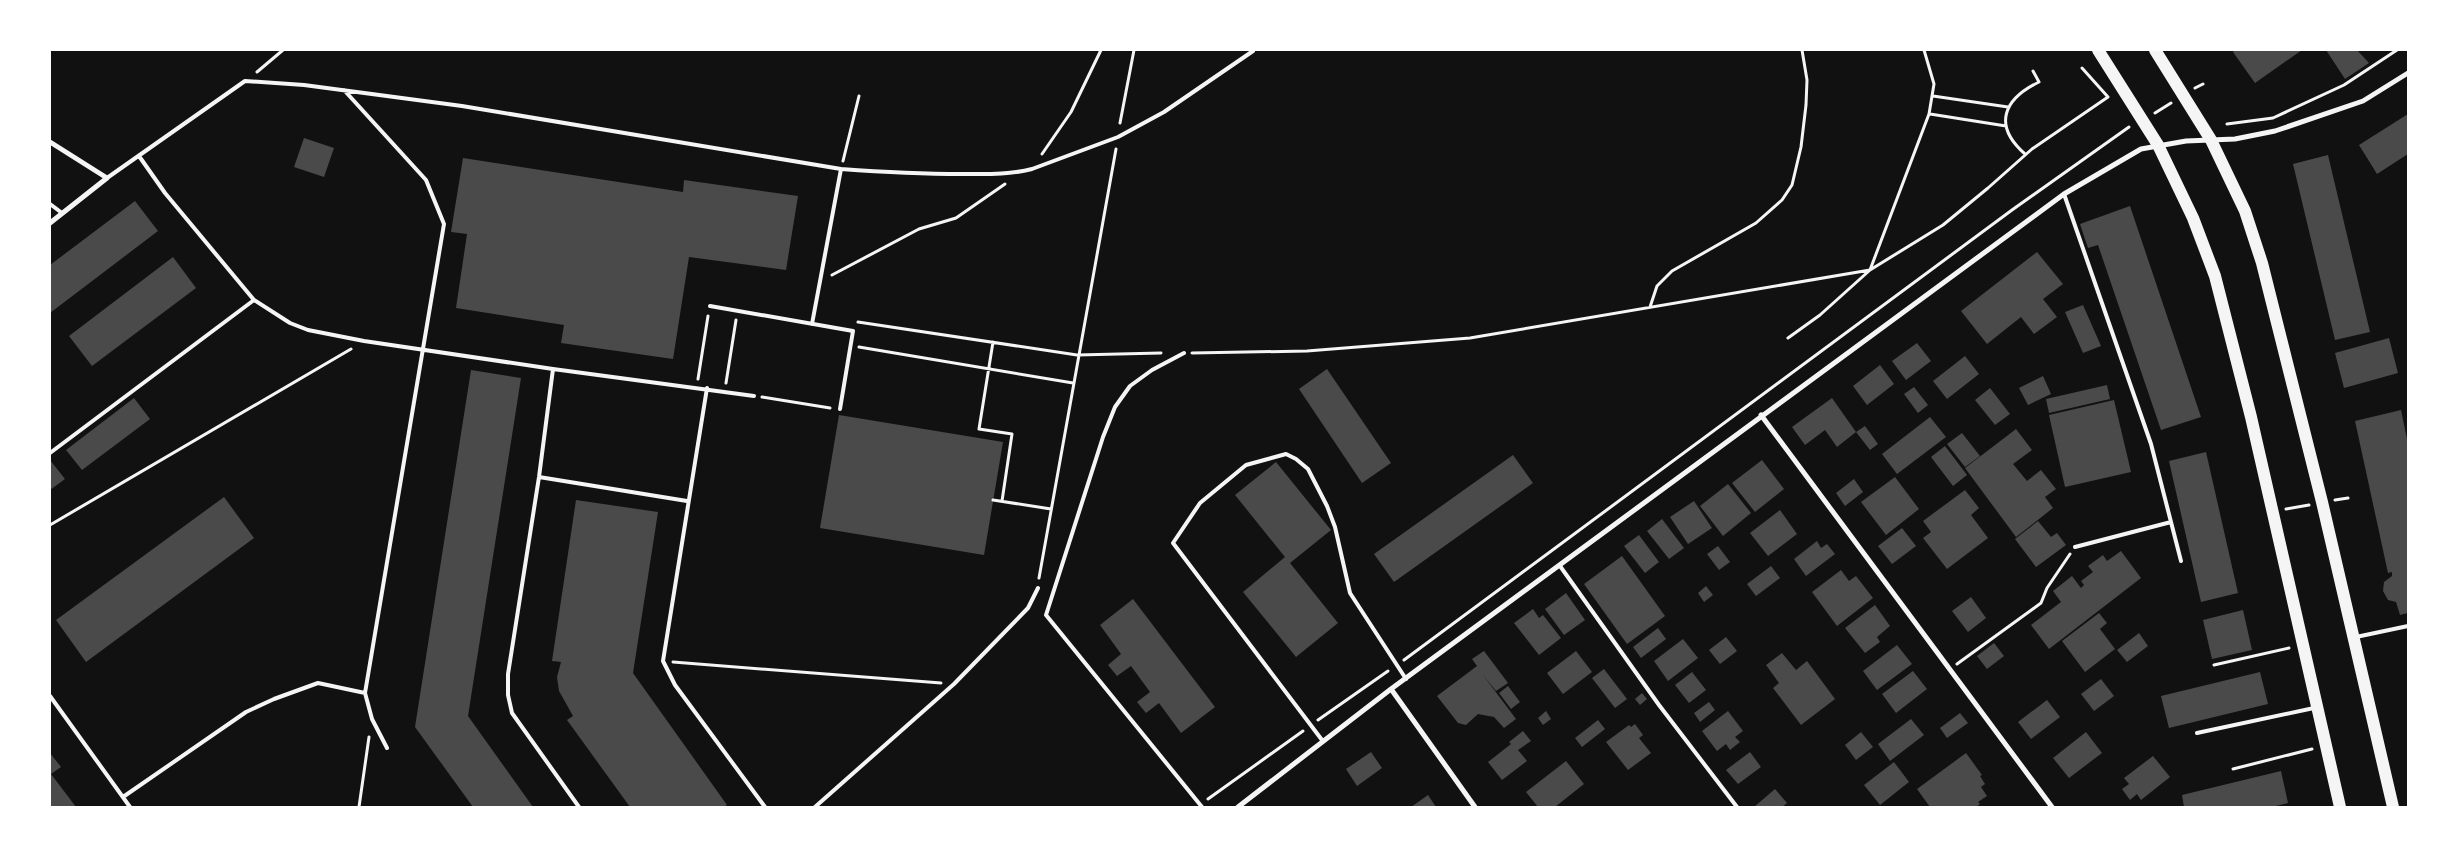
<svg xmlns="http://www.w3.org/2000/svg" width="2458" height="857" font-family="'PT Sans',sans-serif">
  <rect width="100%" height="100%" fill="#111"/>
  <path fill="#4a4a4a" d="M2235,50H2302L2255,83L2233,52Z
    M2326,50H2357L2369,63L2345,79Z
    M2408,114V154L2377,174L2359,145Z
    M304,138L334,148L324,177L294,167Z
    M2328,155L2370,332L2335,340L2293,164Z
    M463,158L683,192L684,180L798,196L786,270L689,257L673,359L561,343L564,325L456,308L467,234L451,232Z
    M135,201L158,231L50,313V265Z
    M2130,206L2201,417L2161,430L2098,245L2088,248L2080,224Z
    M2037,252L2063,284L2043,299L2057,317L2034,334L2021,317L1987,344L1961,311Z
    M173,257L196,288L92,366L69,336Z
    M2083,305L2101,346L2083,353L2065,312Z
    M2389,338L2398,373L2344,388L2335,353Z
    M1917,343L1931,361L1906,380L1892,361Z
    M1965,356L1979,374L1947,399L1933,381Z
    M1880,365L1894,384L1867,405L1853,386Z
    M1327,369L1391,463L1362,483L1299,389Z
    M471,370L521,378L468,716L533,807H473L415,727Z
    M2043,376L2051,394L2028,405L2019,388Z
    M2107,385L2110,399L2049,413L2046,399Z
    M1914,387L1928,405L1918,413L1904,394Z
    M1990,388L2010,414L1995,425L1975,400Z
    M134,398L150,419L82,470L66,450Z
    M1832,398L1856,432L1837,447L1825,430L1805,445L1792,427Z
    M2114,400L2131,472L2065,487L2049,415Z
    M2401,410L2408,444V613L2400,615L2396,602L2388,600L2383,591L2384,582L2392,576V572L2388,573L2355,421Z
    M839,415L1003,442L984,555L820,528Z
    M1930,417L1946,437L1897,474L1882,454Z
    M1865,426L1878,444L1870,450L1856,432Z
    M2016,429L2032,450L2013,464L2027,481L2041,470L2056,489L2045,497L2053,508L2016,537L1965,468Z
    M1962,433L1980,456L1965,467L1947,444Z
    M1945,446L1967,475L1953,486L1931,457Z
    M2206,452L2238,593L2201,602L2169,461Z
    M1513,455L1533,483L1394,582L1374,554Z
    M50,460L65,479L50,490Z
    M1762,460L1784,489L1755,512L1732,483Z
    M1276,462L1331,530L1290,563L1338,623L1296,657L1243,592L1285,557L1235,495Z
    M1895,477L1919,509L1886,535L1861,502Z
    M1854,479L1863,492L1845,506L1836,493Z
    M1728,484L1751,513L1723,536L1700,506Z
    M1965,490L1979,508L1971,515L1988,538L1947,569L1923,538L1931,532L1923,521Z
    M224,497L254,538L86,662L56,620Z
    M576,500L658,512L633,673L727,805L723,807H630L567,720L573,716L559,691L557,677L561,662L552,661Z
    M1694,501L1712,528L1688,544L1670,517Z
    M1780,510L1797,534L1768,556L1750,533Z
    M1662,519L1684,548L1669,559L1647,531Z
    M2038,521L2051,537L2057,533L2066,545L2036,567L2015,539Z
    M1902,528L1916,546L1892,564L1878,546Z
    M1639,535L1659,562L1645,573L1624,546Z
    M1817,541L1821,548L1827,544L1835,554L1806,576L1794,559Z
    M1718,546L1730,562L1719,570L1707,554Z
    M2121,551L2141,578L2049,649L2031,625L2061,602L2053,591L2072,576L2081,588L2084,585L2081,581L2093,572L2088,566L2103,555L2107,561Z
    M1622,556L1665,616L1627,644L1584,584Z
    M1771,566L1780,578L1756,596L1747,584Z
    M1841,570L1849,581L1856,576L1873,598L1837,626L1812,592Z
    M1706,586L1713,595L1704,602L1698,593Z
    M1566,593L1585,620L1564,635L1545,609Z
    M1971,597L1986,618L1968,632L1952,611Z
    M1133,599L1215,707L1181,733L1159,703L1146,713L1137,702L1150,692L1131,666L1117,676L1108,665L1121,654L1100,625Z
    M1875,605L1890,626L1877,637L1880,642L1865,653L1845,628Z
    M1533,609L1539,618L1543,615L1561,638L1539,655L1514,623Z
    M2243,610L2252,650L2212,659L2203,620Z
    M2099,613L2107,623L2100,629L2115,649L2085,672L2062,641Z
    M1658,628L1666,639L1641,658L1633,647Z
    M2139,633L2148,646L2127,662L2117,650Z
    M1726,637L1737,651L1720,664L1709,650Z
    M1683,639L1698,658L1668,681L1654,661Z
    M1994,643L2004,656L1987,669L1977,656Z
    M1897,645L1912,664L1877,690L1863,671Z
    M1484,651L1508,683L1496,691L1483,675L1516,719L1504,728L1494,717L1478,714L1466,725L1458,723L1437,696L1477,666L1472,659Z
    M1576,651L1592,672L1563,694L1547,673Z
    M1782,653L1796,670L1807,661L1835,699L1801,725L1773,688L1779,683L1766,665Z
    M1604,669L1627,699L1615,708L1592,678Z
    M1913,671L1927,689L1896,713L1882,694Z
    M1692,672L1706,690L1689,703L1675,685Z
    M2260,672L2268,704L2169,728L2161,696Z
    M2101,679L2114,696L2094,711L2081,694Z
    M1508,686L1520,702L1511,709L1499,693Z
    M1642,693L1647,699L1640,705L1635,699Z
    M2047,700L2060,717L2031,739L2018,722Z
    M1709,702L1715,710L1700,722L1694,713Z
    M1546,711L1551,719L1543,725L1538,718Z
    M1728,711L1743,731L1735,737L1740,742L1730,750L1726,744L1717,751L1702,731Z
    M1960,713L1968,723L1947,738L1940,728Z
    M1911,719L1924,735L1890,761L1878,744Z
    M1598,720L1605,729L1582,747L1575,738Z
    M1635,724L1643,735L1639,738L1651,753L1628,770L1606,742L1629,725L1631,727Z
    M1523,731L1531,741L1518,750L1527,761L1502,780L1488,762L1511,744L1509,742Z
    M1861,732L1873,747L1856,760L1845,745Z
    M2086,732L2102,753L2069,778L2053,758Z
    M1371,752L1382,768L1357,786L1346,769Z
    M1750,752L1761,767L1738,784L1726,770Z
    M50,753L61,767L51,774L76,807H50Z
    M1966,753L1982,775L1980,776L1985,784L1981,787L1987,796L1978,802L1980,804L1976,807H1930L1917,789Z
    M2153,756L2170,777L2141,800L2137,794L2130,800L2122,789L2129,784L2124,778Z
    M1566,761L1584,784L1555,807H1538L1526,792Z
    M1894,762L1909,782L1880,805L1864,785Z
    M2281,771L2288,803L2272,807H2184L2182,795Z
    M1775,789L1787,803L1782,807H1754Z
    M1428,795L1436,807H1411Z"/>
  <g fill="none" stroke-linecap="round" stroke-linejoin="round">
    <path stroke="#f5f5f5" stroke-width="3" d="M2082,68L2108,97
      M257,72L283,50
      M2195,88L2203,84
      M1933,96L2008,107
      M2155,113L2171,103
      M1930,114L2006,126
      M1120,123L1134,50
      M2227,124L2273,118L2344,85L2397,50
      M1042,154L1071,112L1101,50
      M2025,154C1992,125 2004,99 2039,82L2033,71
      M843,161L859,96
      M832,275L919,229L956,218L1005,184
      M1650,307L1657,286L1672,271L1756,223L1782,200L1792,185L1801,147L1806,105L1807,80L1802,50
      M858,322L1077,355L1161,353
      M1788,338L1820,315L1870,270L1929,114L1934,84L1924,50
      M993,342L979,429L1012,434L1002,501
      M859,347L1073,383
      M1192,353L1307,351L1470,338L1870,270L1943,225L1988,188L2032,149L2108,97
      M698,379L708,316
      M726,383L736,320
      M762,397L830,408
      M993,500L1051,509
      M2335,500L2348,498
      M2286,509L2309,505
      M50,525L351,349
      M1039,578L1116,149
      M1404,660L2012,210L2129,127
      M673,662L941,683
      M1957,664L2041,603L2047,588L2070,554
      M2214,665L2289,648
      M1318,720L1388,671
      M2233,769L2312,749
      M1208,799L1303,731
      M359,807L369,737"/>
    <path stroke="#f5f5f5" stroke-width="4" d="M344,90L426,180L444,224L365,693L372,719L387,748
      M139,156L165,193L254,300L290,323L308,330L364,341L553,369L754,396
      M841,169C882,172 922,174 962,174C985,174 1009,175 1032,169L1118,137L1164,112L1253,51
      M107,178L245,81L304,85L462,106L841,169L812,324
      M2064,194L2151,444L2181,561
      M50,204L62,213
      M710,306L853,331L840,409
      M1184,353L1152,370L1130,386L1115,407L1103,437L1046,615L1202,807
      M553,369L539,477L508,674V695L512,713L579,807
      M707,388L663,661L675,685L765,807
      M50,453L254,300
      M539,477L687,501
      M2075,547L2171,522
      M1560,566L1659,705L1737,807
      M2356,637L2408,626
      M50,696L130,807
      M2197,733L2314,708
      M1322,740L1173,543L1200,503L1246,465L1286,454L1296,459L1308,469L1327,506L1335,527L1350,593L1406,679
      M123,797L246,712L274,699L318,683L365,693
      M815,807L954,684L1028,608L1038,588"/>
    <path stroke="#f5f5f5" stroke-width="5" d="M50,142L107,178L50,223
      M1761,415L2052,807
      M1391,689L1475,807
      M1238,807L1391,689L2064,194L2141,149L2186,141L2235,139L2275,131L2363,101L2408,73"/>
    <path stroke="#f5f5f5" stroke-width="12" d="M2098,50L2158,145L2193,218L2215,276L2251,417L2340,807
      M2155,50L2211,140L2245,211L2262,263L2322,502L2393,807"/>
  </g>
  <rect width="2458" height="857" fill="none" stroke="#ffffff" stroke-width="102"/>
</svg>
